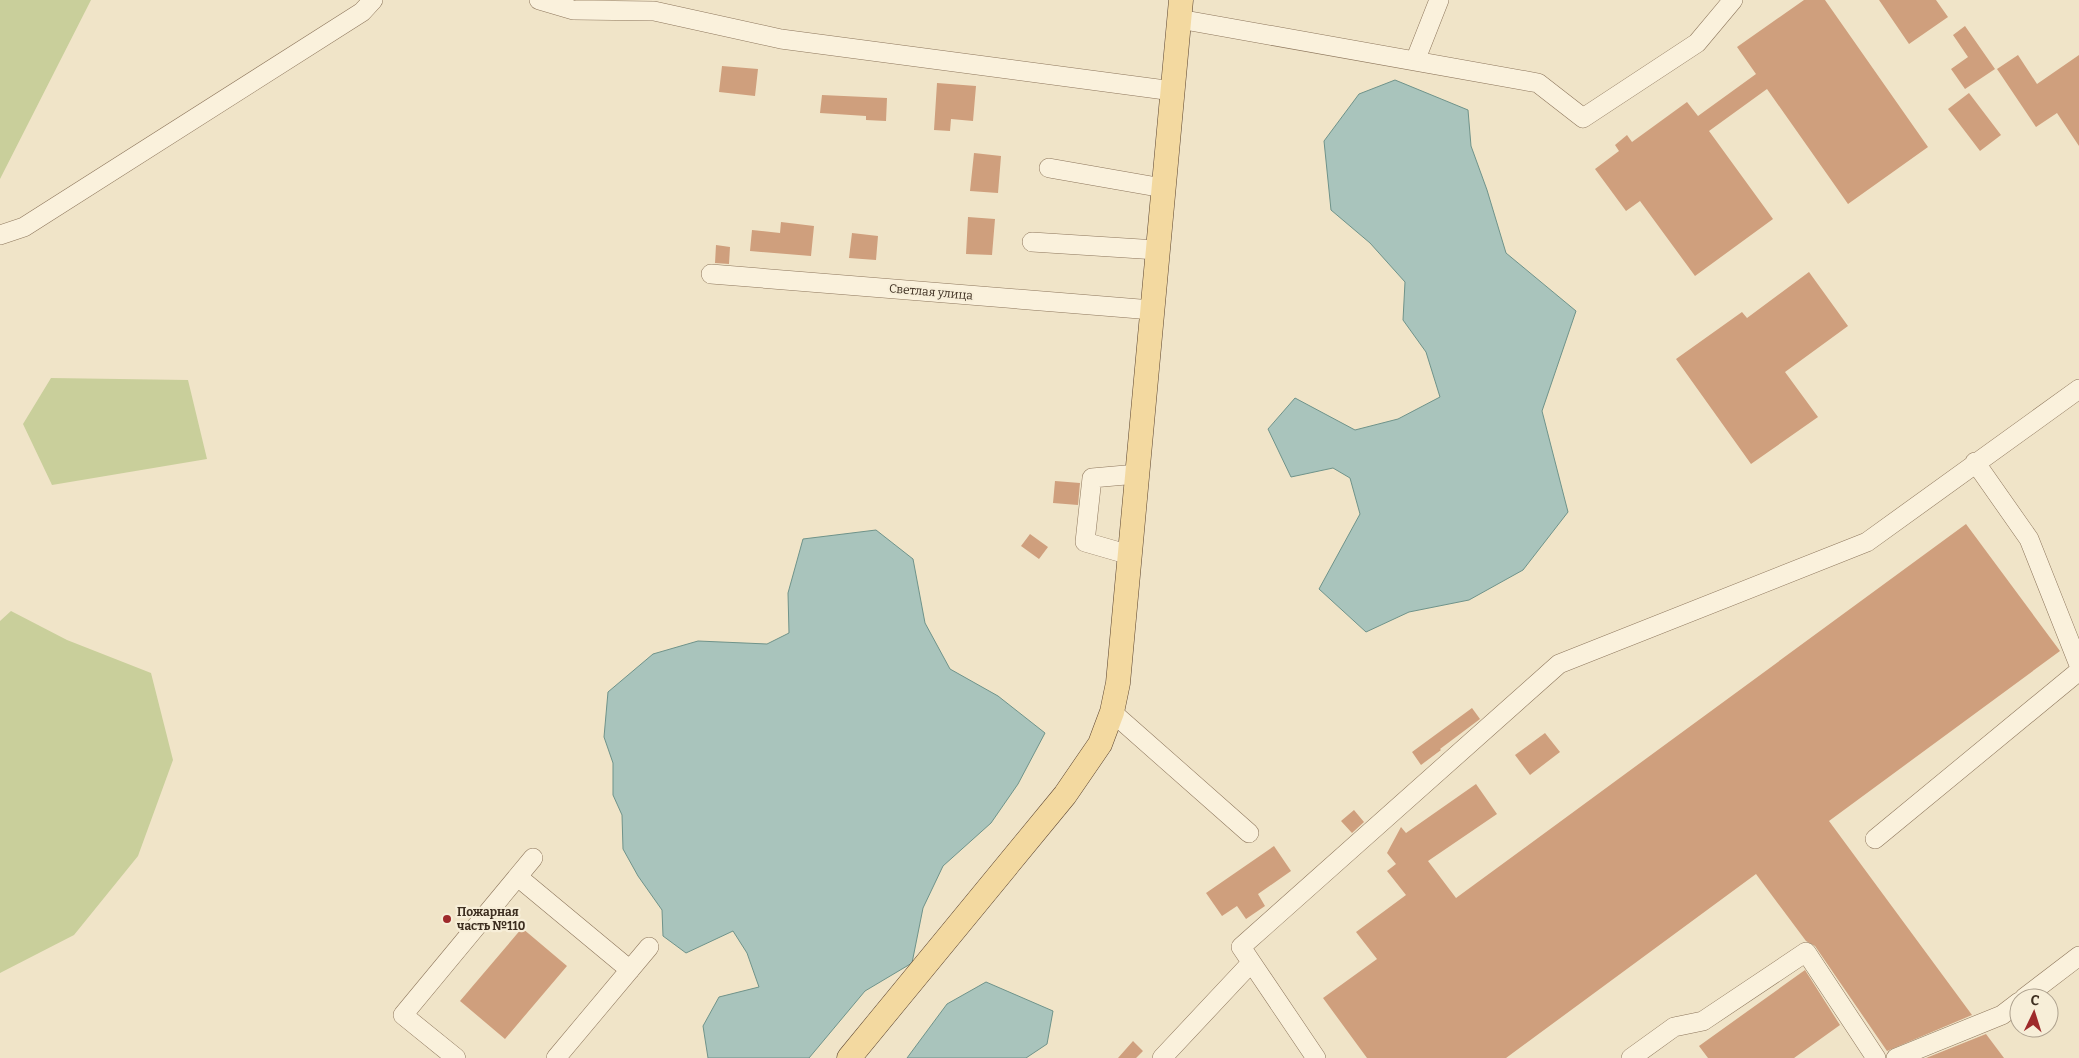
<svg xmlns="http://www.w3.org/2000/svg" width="2079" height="1058" font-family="Bitter,serif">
  <rect width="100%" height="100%" fill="#f0e4c8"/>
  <path fill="#c9cf9b" d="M0,0H91L0,179Z
    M51,378L188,380L207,459L52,485L23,424Z
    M11,611L67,640L151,673L173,760L138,856L74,935L0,973V621Z"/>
  <path fill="#a9c4bc" stroke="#6f938a" d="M1395,80L1468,110L1471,146L1487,190L1506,253L1576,311L1542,411L1568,512L1523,570L1469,600L1409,612L1366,632L1319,589L1360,514L1350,478L1333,468L1291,477L1268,429L1295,398L1355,430L1398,419L1440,397L1426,352L1403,320L1405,282L1370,243L1331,210L1324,141L1359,94Z
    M876,530L913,559L925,623L950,669L998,696L1045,733L1018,784L991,823L943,866L923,908L912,963L865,991L809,1058H708L703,1026L719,997L759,987L747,953L733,931L686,953L663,936L662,910L638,876L623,849L622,815L613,795V763L604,737L608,692L653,654L698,641L767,644L789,633L788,593L803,539Z
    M986,982L1053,1011L1047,1044L1026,1058H907L947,1004Z"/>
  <path fill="#cf9f7d" d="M1804,0H1825L1928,147L1848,204L1767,89L1709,131L1773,219L1695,276L1640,201L1626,211L1595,169L1619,151L1615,145L1627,135L1632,142L1687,102L1698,116L1756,74L1737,47Z
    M1879,0H1936L1948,17L1909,44Z
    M1965,26L1995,69L1965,89L1951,69L1968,57L1953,35Z
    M2018,55L2037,84L2079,55V146L2057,113L2036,127L1997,69Z
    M722,66L758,69L755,96L719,92Z
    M937,83L976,86L973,121L951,119L950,131L934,130Z
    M1969,93L2001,135L1980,151L1948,109Z
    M822,95L887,98L886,121L866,120V116L820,113Z
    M974,153L1001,156L998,193L970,191Z
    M968,217L995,219L992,255L966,254Z
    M781,222L814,226L811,256L750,251L752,230L780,233Z
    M852,233L878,236L876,260L849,258Z
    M716,245L730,247L729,264L715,263Z
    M1809,272L1848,326L1785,372L1818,417L1751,464L1676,359L1742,312L1747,318Z
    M1055,481L1080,483L1078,505L1053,503Z
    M1966,524L2060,651L1829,821L1972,1015L1887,1051L1815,946L1806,941L1756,874L1506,1058H1367L1323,998L1377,959L1356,932L1406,895L1387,871L1396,864L1387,853L1401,827L1406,833L1476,784L1497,814L1428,861L1456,898Z
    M1030,534L1048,547L1039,559L1021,546Z
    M1472,708L1480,719L1440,749L1441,750L1421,765L1412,752Z
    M1545,733L1560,752L1530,775L1515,755Z
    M1354,810L1364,822L1352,833L1341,821Z
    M1274,846L1291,871L1258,894L1265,906L1246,919L1237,906L1222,916L1206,893Z
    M522,928L567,966L505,1039L460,1001Z
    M1805,970L1840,1025L1794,1058H1708L1699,1046Z
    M1986,1034L2004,1058H1926Z
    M1133,1041L1143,1051L1136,1058H1118Z"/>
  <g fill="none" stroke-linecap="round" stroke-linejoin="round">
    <g stroke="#8d765c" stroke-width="20">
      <path id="minor" d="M539,0L573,10L654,11L781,39L1173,91
        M1179,19L1538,83L1583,118L1697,43L1733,0
        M1415,61L1439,0
        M1049,168L1163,188
        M0,235L24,227L362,12L373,0
        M1032,242L1157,250
        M711,274L1152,310
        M1975,462L2029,539L2079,665
        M1130,555L1085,542L1092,478L1137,474
        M1112,712L1249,833
        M1875,839L2079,671
        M518,877L630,970
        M2024,998L2079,956
        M456,1058L403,1015L533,858
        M556,1058L649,947
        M1162,1058L1251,963
        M1316,1058L1241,947L1559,664L1867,542L2079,389
        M1631,1058L1674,1027L1703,1021L1806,952L1876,1058
        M1896,1058L2002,1015L2019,1002"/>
    </g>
    <g stroke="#5b4430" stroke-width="25">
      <path id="major" d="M849,1058L1065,795L1100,744L1112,712L1118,683L1181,0"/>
    </g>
    <use href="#minor" stroke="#faf1dc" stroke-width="19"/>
    <use href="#major" stroke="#f3d9a0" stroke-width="24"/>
  </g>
  <circle fill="#9e2a2b" stroke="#f7eed8" stroke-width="2" cx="447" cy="919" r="5"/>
  <g text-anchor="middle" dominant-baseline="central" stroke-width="4.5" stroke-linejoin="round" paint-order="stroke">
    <g font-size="12" fill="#3d2e20" stroke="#f7eed8">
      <text transform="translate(931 292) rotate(5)">Светлая улица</text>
    </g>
    <g font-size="12" font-weight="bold" fill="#3d2e20" stroke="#f7eed8" text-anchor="start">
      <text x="457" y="912">Пожарная<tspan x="457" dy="14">часть №110</tspan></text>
    </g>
  </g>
  <g transform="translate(2034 1013) rotate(4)"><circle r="24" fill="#f7eed8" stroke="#ada18e"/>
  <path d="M0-4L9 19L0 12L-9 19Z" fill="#9e2a2b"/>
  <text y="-8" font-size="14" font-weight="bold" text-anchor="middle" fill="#3d2e20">С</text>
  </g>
</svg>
